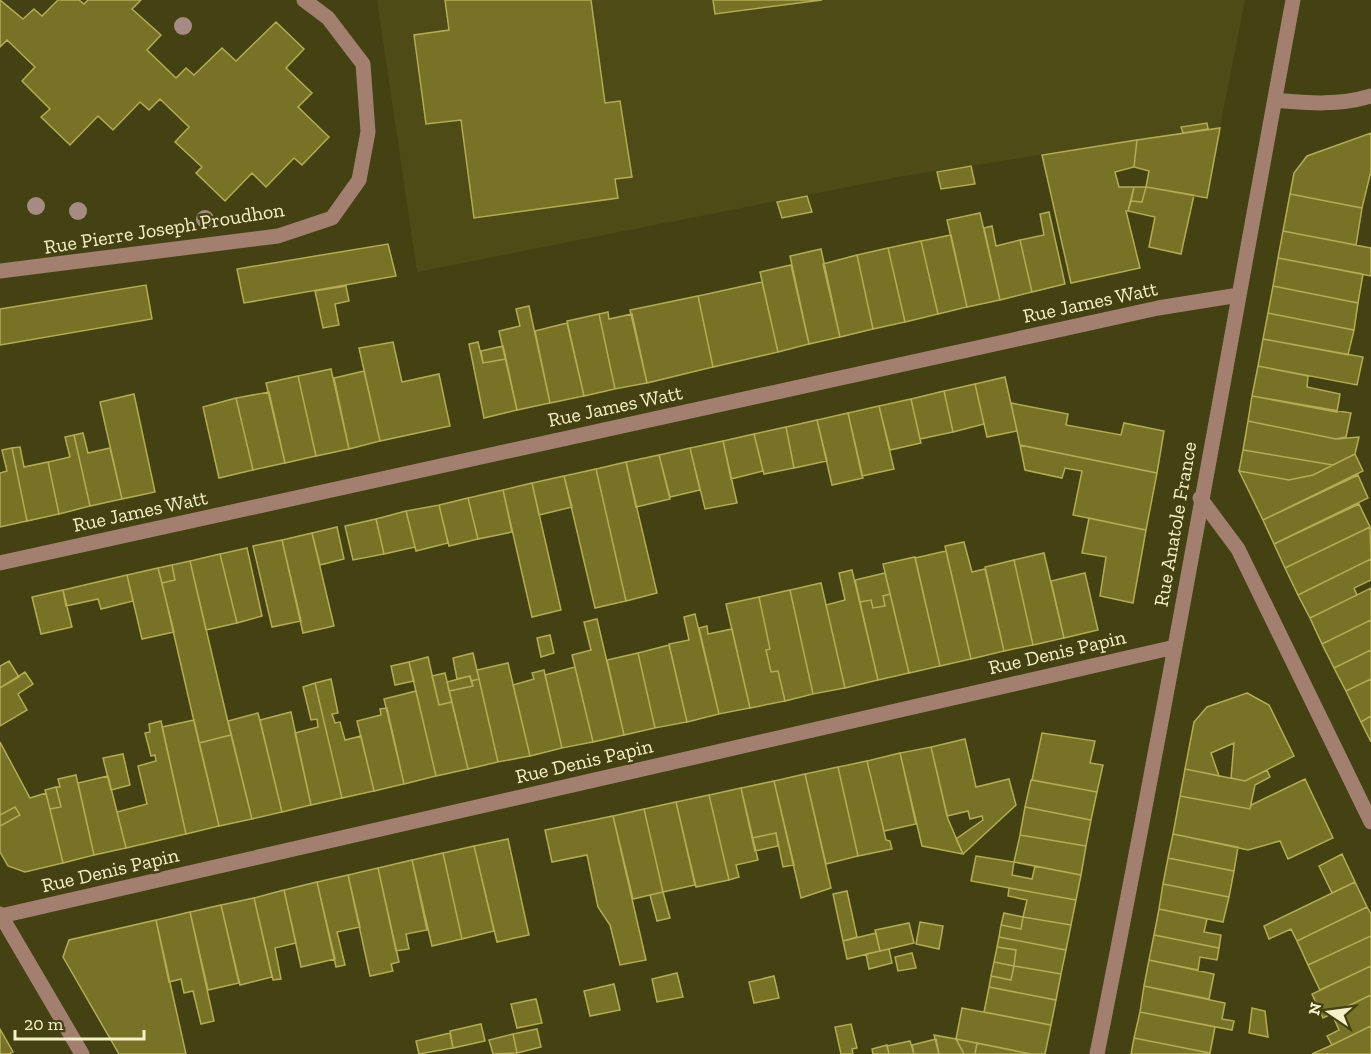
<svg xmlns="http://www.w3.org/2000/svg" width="1371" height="1054" font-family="'Zilla Slab',serif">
  <rect width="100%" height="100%" fill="#444112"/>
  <path fill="#4e4b16" d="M377,0H1245L1220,128L1208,129L1206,123L1182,127L1183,133L904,176L417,272Z"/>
  <path fill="#787227" stroke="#b3ac55" stroke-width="1.5" d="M0,0L23,19L34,9L42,16L58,0H79L84,4L88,0H141L132,9L161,35L147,50L176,78L186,68L194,75L222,48L236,61L276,22L304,49L286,68L312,93L298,107L329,137L302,165L294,158L266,187L252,173L225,201L196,173L202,167L175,142L189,127L160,99L149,110L140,102L113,130L98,116L70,145L41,117L50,109L22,81L35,67L7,40L0,47Z
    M445,0H591L605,103L620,101L632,177L615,179L618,198L474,218L461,120L426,124L414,35L449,30Z
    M713,0H822L715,14Z
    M1207,123L1208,129L1183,133L1181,127Z
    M1220,128L1207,198L1146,187L1149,171L1134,167L1137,140Z
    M1371,133V171L1362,208L1290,194L1294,173L1307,156Z
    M1137,140L1134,167L1115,172L1119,187H1134L1128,211H1126L1140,268L1071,283L1042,155Z
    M971,166L975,184L941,189L937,172Z
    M1134,187H1146L1142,202L1131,201Z
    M1146,187L1194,195L1181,254L1149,247L1155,217L1128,211L1131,201L1142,202Z
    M1290,194L1362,208L1356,245L1283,231Z
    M807,196L812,212L782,218L777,202Z
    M1049,212L1065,284L1032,292L1020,240L1044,235L1040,214Z
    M980,213L1000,300L967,307L947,220Z
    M992,226L996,246L1020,240L1032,292L1000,300L984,228Z
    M1283,231L1371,248V276L1278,258Z
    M951,235L967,307L938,314L921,241Z
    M921,241L938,314L905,322L888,248Z
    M388,244L396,276L244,303L237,269Z
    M888,248L905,322L873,329L857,255Z
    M821,249L840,337L809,344L790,256Z
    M857,255L873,329L840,337L823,264Z
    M1278,258L1363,274L1358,303L1273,286Z
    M791,265L809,344L778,352L760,272Z
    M762,282L778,352L713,367L698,296Z
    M146,285L152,319L0,345V309Z
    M346,286L349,301L335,304L339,325L323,328L315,291Z
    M1273,286L1358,303L1354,330L1268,313Z
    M698,296L713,367L647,383L630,310Z
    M529,306L550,403L517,410L499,331L520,326L516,309Z
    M608,312L609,319L632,314L647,383L615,389L599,314Z
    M1268,313L1354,330L1348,355L1263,339Z
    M599,314L615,389L584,396L567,321Z
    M567,323L584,396L550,403L535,331Z
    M1263,339L1363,357L1357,385L1258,366Z
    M393,342L402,382L439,374L450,426L380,441L359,348Z
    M478,342L483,363L506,359L517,410L484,418L469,344Z
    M503,346L506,359L483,363L481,351Z
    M1258,366L1308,376L1307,387L1340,394L1337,412L1252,396Z
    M331,369L349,449L316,456L298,376Z
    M364,371L380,441L349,449L334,378Z
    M298,376L316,456L285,463L266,383Z
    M1005,377L1017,431L987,437L975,384Z
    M975,384L984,424L953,432L944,391Z
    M944,391L953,432L920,439L911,399Z
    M269,392L285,463L253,470L236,398Z
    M134,394L155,492L122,499L100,402Z
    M1252,396L1351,413L1346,437L1336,439L1248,421Z
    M236,398L253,470L219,478L203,407Z
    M911,399L921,443L890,450L879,406Z
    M1011,403L1068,414L1066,425L1121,435L1124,423L1164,431L1157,473L1020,445Z
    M879,406L894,469L862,476L848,413Z
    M848,413L863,478L832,485L817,420Z
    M817,420L827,461L794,468L786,427Z
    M1248,421L1336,439L1359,437L1355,454L1333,465L1243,450Z
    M786,427L794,468L764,474L754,434Z
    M83,433L88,453L110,448L122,499L90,506L74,435Z
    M754,434L763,471L731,479L723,441Z
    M74,435L90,506L59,514L48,462L70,457L65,437Z
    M723,441L737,503L705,509L690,448Z
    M1020,445L1157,473L1146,530L1073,515L1082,471L1065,468L1062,478L1025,470Z
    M20,447L24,467L48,462L59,514L27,521L12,448Z
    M12,448L27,521L0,527V473L7,471L2,450Z
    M690,448L700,490L670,497L659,455Z
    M1243,450L1333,465L1313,475L1289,480L1239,471Z
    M1355,454L1363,471L1263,520L1239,471L1289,480L1313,475Z
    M659,455L670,499L636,507L626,462Z
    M626,462L657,593L626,601L596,469Z
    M596,469L626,601L595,608L564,476Z
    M1358,475L1368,498L1274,544L1263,520Z
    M564,476L572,507L539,515L532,483Z
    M532,483L561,610L532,617L503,490Z
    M503,490L512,532L478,539L468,498Z
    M468,498L478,539L449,546L439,505Z
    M1359,504L1370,527L1285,568L1274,544Z
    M439,505L448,543L416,551L406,511Z
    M406,511L415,547L384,554L376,519Z
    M1089,518L1146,530L1133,603L1100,596L1106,557L1082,553Z
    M376,519L384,554L353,560L345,526Z
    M337,527L344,559L320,565L312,533Z
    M1370,527L1371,559L1298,595L1285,568Z
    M312,533L334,626L303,633L282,540Z
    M282,540L301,621L272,627L253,546Z
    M964,542L972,572L985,569L1004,651L971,659L945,546Z
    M247,548L262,616L237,623L220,554Z
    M946,551L971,659L940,666L915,558Z
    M1044,553L1064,638L1033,645L1014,560Z
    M220,554L237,623L206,630L190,561Z
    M915,557L940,666L909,673L883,564Z
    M1371,559V580L1354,588L1357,595L1310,618L1298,595Z
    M1014,560L1033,645L1004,651L985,567Z
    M190,561L231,735L199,743L162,583L175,580L172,565Z
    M172,565L175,580L162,583L158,568Z
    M158,568L174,632L142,639L127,575Z
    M852,570L878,680L845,688L826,605L845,600L839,573Z
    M885,573L890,594L883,596L885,606L873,608L871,600L860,602L855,580Z
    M1085,573L1098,630L1064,638L1051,581Z
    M127,575L133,601L101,609L98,599L66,606L63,590Z
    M821,583L845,688L813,694L790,590Z
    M1371,588V620L1322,644L1310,618Z
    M63,590L72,627L41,634L32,597Z
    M790,590L813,694L785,701L778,671L771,672L766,650L770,649L759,597Z
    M890,594L909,673L878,680L860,602L871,600L873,608L885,606L883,596Z
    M759,597L770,649L766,650L771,672L778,671L785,701L750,708L726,604Z
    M695,614L719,714L687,722L669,644L689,640L684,617Z
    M597,619L624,735L593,742L572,655L591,650L584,622Z
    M1371,620V650L1334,668L1322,644Z
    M707,626L708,634L732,629L750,708L719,714L699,628Z
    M550,635L554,653L541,657L537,638Z
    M669,645L687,722L655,728L638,653Z
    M1371,650V679L1346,691L1334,668Z
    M473,653L479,679L471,681L470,676L457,679L453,658Z
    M638,653L655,728L624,735L607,660Z
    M428,657L439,705L452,702L468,769L436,776L409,662Z
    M9,661L19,677L0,688V666Z
    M409,662L414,681L395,685L391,666Z
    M508,663L530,756L498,762L477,670Z
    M575,667L593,742L562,748L545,675Z
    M544,670L562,748L530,756L513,685L534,679L532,673Z
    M25,672L33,684L18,694L27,710L0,726V688Z
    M445,673L452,702L439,705L432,676Z
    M470,676L473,686L449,691L447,682Z
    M331,679L338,713L332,714L335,723L340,722L345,740L361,736L374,791L342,798L315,683Z
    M479,679L498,762L468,769L449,691L473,686L471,681Z
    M1371,679V716L1361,722L1346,691Z
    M315,683L342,798L311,805L295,733L318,727L317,719L311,720L303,687Z
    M416,691L436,776L404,784L384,699Z
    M1247,693L1269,705L1294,756L1245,781L1231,778L1234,743L1211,753L1219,776L1185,769L1194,722L1207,707Z
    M387,708L404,784L374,791L357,721L381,715L380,709Z
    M291,712L311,805L282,812L260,720Z
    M258,713L282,812L252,819L228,721Z
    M1371,716V742L1361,722Z
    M194,720L219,826L186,834L162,727Z
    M161,721L186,834L126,848L117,812L147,804L138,766L156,761L155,755L151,756L145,733L150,732L149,724Z
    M1042,733L1095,741L1090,763L1103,765L1097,792L1032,780Z
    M231,735L252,819L219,826L199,743Z
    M965,739L976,787L1009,779L1016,805L963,854L956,839L983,820L982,816L970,819L968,811L947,816L931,747Z
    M0,742L30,798L46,793L63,863L25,872L8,866L0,852V826L20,815L15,807L0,815Z
    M931,747L948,819L963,854L922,846L900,753Z
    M900,753L916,824L884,831L867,761Z
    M123,754L130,785L111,790L103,758Z
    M867,761L886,840L890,841L892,849L858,856L838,767Z
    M838,767L858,856L826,864L805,774Z
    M1185,769L1245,781L1267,770L1270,777L1255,785L1250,809L1180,796Z
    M805,774L831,888L801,898L774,781Z
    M76,775L94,855L63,863L50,809L61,807L56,787H60L58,779Z
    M108,776L126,848L94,855L78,783Z
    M1305,779L1333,838L1288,859L1280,841L1248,850L1173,834L1180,796L1250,809L1251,805Z
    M1031,780L1097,792L1091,820L1025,807Z
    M774,781L794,865L783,867L776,833L752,838L741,788Z
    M56,787L61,807L50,809L45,790Z
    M741,788L758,860L736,865L739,877L729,880L709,795Z
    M709,795L729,880L696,887L676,802Z
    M676,802L695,885L663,892L644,809Z
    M15,807L20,815L0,826V815Z
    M1025,807L1091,820L1086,846L1020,835Z
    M644,809L663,892L633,899L613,816Z
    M613,816L646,960L620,965L610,925L598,907L587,855L552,862L545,830Z
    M776,833L778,846L755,851L752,838Z
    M1173,834L1238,847L1234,871L1168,858Z
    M1020,835L1086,846L1081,875L1014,862Z
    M508,839L529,935L497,942L474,846Z
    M474,846L494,931L462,939L443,853Z
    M443,853L462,939L432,946L412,860Z
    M1342,854L1355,882L1332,893L1319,866Z
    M976,856L1014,862L1012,875L1032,879L1035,866L1081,875L1076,900L971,881Z
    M1168,858L1234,871L1229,897L1163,884Z
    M412,860L427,930L406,934L409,949L396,951L378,868Z
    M378,868L399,962L391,964L393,971L370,976L348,875Z
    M348,875L360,927L337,932L345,965L336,967L317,882Z
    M317,882L335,959L301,967L284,890Z
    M1355,882L1367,907L1297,941L1291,929L1269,939L1264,926Z
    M1163,884L1229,897L1223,922L1159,909Z
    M1009,888L1076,900L1071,925L1023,917L1027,900L1008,896Z
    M284,890L296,943L275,948L281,979L273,980L254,898Z
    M847,891L857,937L843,941L833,894Z
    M663,892L670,918L657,921L650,895Z
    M254,898L272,977L240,985L221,905Z
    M221,905L239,983L208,990L190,912Z
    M1367,907L1371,914V936L1308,965L1297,941Z
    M1159,909L1207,919L1204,932L1221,935L1219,948L1154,935Z
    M190,912L214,1021L201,1024L193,991L184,993L181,979L169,982L156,920Z
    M1004,913L1023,917L1021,929L1001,925Z
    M1023,917L1071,925L1066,950L999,937L1001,925L1021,929Z
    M156,920L186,1054H119L63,957L69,940Z
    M920,922L943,926L939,949L916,944Z
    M909,923L914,943L880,951L875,930Z
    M876,933L880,951L847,959L843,941Z
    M1154,935L1219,948L1217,960L1200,957L1198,970L1149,960Z
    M1371,936V966L1320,990L1308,965Z
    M999,937L1066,950L1061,974L1014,966L1016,950L997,947Z
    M997,947L1016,950L1014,966L994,962Z
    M889,949L892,963L869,969L866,954Z
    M912,953L916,968L898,971L895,957Z
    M1149,960L1214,974L1209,999L1144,986Z
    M994,962L1014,966L1011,980L991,976Z
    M1014,966L1061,974L1056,1000L989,987L991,976L1011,980Z
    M1371,966V995L1323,1018L1312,994Z
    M677,973L683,997L657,1002L652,979Z
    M774,976L779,998L754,1003L749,982Z
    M614,984L620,1010L590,1016L584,991Z
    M1144,986L1225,1003L1222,1019L1234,1021L1232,1030L1140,1012Z
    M989,987L1056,1000L1051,1025L984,1012Z
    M1371,995V1026L1332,1045L1327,1036L1339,1030L1332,1014Z
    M536,999L542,1023L517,1028L511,1004Z
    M962,1008L1051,1025L1045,1054H1031L956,1039Z
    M1252,1008L1265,1011L1268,1037L1249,1033Z
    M1140,1012L1215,1027L1210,1053L1134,1038Z
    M481,1024L485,1041L453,1048L450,1031Z
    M851,1024L857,1048L852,1049L853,1054H841L835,1027Z
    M1371,1026V1054H1312L1332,1045Z
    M0,1029L13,1052L9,1054H0Z
    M537,1029L541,1047L517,1053L513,1034Z
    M450,1033L453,1048L419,1054L416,1041Z
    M513,1034L517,1053L493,1054L489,1040Z
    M934,1035L956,1039L964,1054H939Z
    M1134,1038L1210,1053V1054H1131Z
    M936,1039L939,1054H914L912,1045Z
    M956,1039L977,1043L975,1054H964Z
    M910,1041L914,1054H889L887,1046Z
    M977,1043L1031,1054H975Z
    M887,1045L889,1054H873L872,1049Z"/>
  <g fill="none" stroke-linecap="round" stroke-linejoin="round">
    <path stroke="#a27f6f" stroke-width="15" d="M1275,100C1308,103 1338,106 1371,96
      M0,271L278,236L332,218L359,180L368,132L363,64L328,18L304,0
      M1200,498L1238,549L1371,822
      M0,563L1158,308L1239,295
      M0,914L82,1054
      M1,916L1175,647
      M1097,1054C1167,704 1228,352 1293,0"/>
  </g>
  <g fill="#a58b83">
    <circle cx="183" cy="26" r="9"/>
    <circle cx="36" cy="206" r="9"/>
    <circle cx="78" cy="211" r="9"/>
    <circle cx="205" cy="219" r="9"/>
  </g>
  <g text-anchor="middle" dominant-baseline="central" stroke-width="5" stroke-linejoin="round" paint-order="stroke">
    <g font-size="20" fill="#f4f2c8" stroke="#444112">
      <text transform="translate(164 228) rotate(-9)">Rue Pierre Joseph Proudhon</text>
      <text transform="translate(1090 302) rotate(-12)">Rue James Watt</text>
      <text transform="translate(615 406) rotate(-12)">Rue James Watt</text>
      <text transform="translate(140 511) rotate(-12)">Rue James Watt</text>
      <text transform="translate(1175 524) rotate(-80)">Rue Anatole France</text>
      <text transform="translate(1057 652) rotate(-13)">Rue Denis Papin</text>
      <text transform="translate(584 761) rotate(-13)">Rue Denis Papin</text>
      <text transform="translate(110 870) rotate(-13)">Rue Denis Papin</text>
    </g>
  </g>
  <g transform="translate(1329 1012) rotate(283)" stroke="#444112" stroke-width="4.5" paint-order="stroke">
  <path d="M0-4.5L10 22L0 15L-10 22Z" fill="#f4f2c8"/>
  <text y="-9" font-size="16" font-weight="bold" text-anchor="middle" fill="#f4f2c8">N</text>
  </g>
  <path d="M15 1030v9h129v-9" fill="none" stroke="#f4f2c8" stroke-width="3"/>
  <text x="24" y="1030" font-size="18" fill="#f4f2c8" stroke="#444112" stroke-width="4.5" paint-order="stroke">20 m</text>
</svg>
